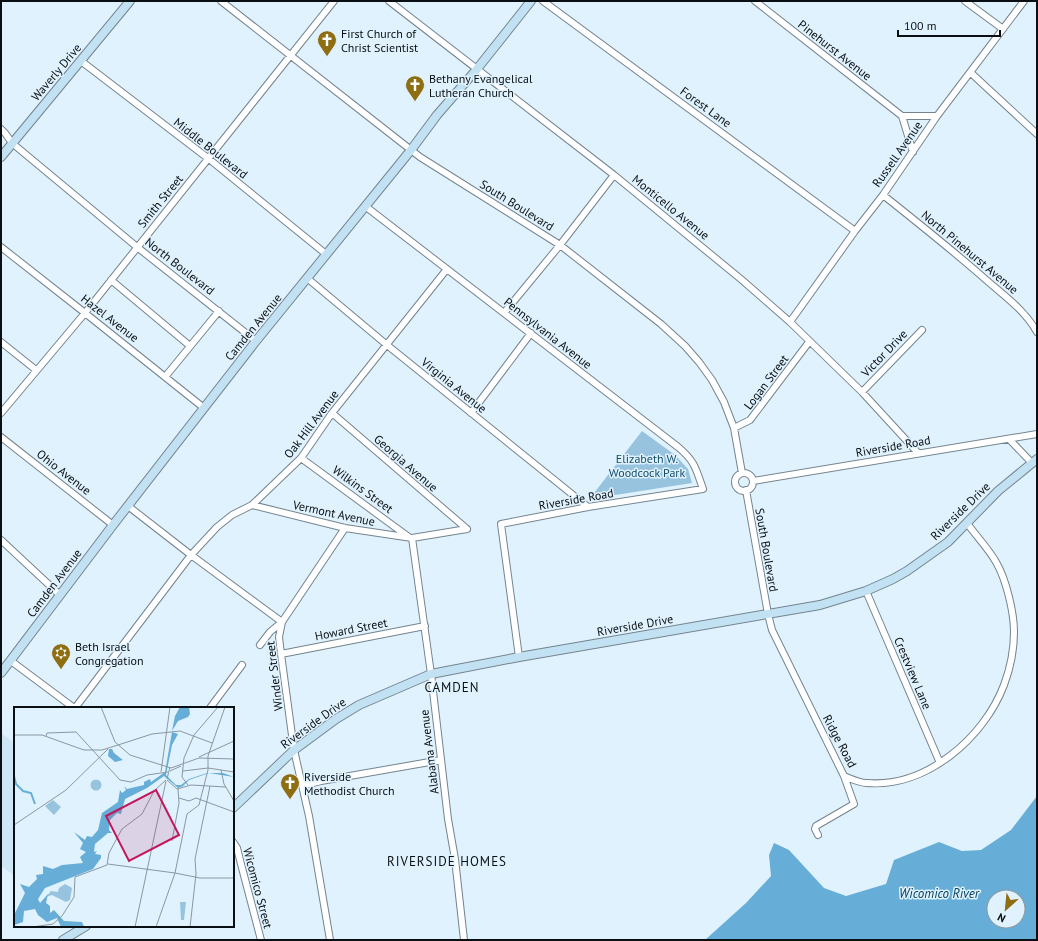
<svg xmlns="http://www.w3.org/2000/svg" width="1038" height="941" font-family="'PT Sans',sans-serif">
  <rect width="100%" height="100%" fill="#e0f2fe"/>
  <path fill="#cee7f7" d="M1,733L15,743V876L1,866Z"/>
  <path fill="#97c3df" d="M642,431L675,455L688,469L692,483L596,498L591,497Z"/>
  <path fill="#66aed7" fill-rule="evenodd" d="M1037,796V940H705L746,903L771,876L769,855L774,843L789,850L824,888L846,896L886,884L894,860L939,842L962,851L981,850L1011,830ZM994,897H1018V921H994Z"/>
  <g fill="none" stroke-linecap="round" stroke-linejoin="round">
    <g stroke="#74848f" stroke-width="8">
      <path id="street" d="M221,1L420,157L560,245L661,324L685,346L699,362L712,380L724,402L734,428L742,473
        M389,1L614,175L742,280L790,322L862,392L918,453
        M543,1L855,231
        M755,1L902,116L913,152
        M965,1L1003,29
        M81,61L209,159L326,254
        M971,73L1037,134
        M902,116H937
        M1,129L5,133L12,143L137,247L256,341
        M883,195C917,222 951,249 984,278C1003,295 1024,309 1037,332
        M365,206L678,447C695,461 696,469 703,489L588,507L501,524L519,657
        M1,247L85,313L204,408
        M307,278L387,345L588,507
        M111,280L190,346
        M504,313L560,245L614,175
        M790,322L855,231L883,195L937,116L1024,1
        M1,342L36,370
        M165,377L219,311
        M862,392L922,330
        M1,413L85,313L334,1
        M332,413L467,529
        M471,413L531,333
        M734,428L750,420L809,342
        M1,437L113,525
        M1009,439L1032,463
        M301,458L410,538
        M735 482a9 9 0 1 1 18 0a9 9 0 1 1-18 0Z
        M753,481L1037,434
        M746,490L768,614L772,630L844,776C851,779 860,783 867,783C926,788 984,738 1004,685C1010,669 1014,650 1014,632C1014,612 1006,579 996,562C988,548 976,536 967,523
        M252,505L345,528L412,538L467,529
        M128,506L191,555L282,622L279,637L281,654L294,750L309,816L330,940
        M412,538L431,674L448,819L455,859L464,940
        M1,540L60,595
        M866,591L940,763
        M260,645L270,632L282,622L345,528
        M281,654L425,626
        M11,661L74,708
        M75,708L191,555L217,527L232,515L252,505L301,458L332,413L447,269
        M210,708L242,665
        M302,786L321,781L441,760
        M818,835L815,829L816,826L854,804L844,776
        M233,842L237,848L241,864L261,940"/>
    </g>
    <g stroke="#74848f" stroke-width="10">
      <path id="secondary" d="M1,157L130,1
        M1,673L113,525L256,341L411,150L437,115L477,69L531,1
        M233,808L294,750L336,719L359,705L431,674L519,657L820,605L866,591L893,579L907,571L948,542L998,491L1037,459
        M63,940L86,926"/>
    </g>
    <use href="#street" stroke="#fff" stroke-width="6"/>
    <use href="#secondary" stroke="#c2e2f3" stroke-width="8"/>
  </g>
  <defs>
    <g id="church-pin" transform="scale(1)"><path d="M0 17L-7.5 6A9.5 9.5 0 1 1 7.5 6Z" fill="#8f6d11" stroke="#e0f2fe"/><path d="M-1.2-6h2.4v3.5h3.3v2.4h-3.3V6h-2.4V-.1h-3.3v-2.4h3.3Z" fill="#fff"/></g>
    <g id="synagogue-pin" transform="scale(1)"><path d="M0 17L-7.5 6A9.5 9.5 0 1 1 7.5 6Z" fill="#8f6d11" stroke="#e0f2fe"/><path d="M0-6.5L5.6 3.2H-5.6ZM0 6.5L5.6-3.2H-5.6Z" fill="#fff"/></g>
  </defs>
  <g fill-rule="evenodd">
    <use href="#church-pin" x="327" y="40"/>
    <use href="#church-pin" x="415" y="85"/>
    <use href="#synagogue-pin" x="61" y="653"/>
    <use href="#church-pin" x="290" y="783"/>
  </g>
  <g text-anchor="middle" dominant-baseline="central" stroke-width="3" stroke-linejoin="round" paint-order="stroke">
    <g font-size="12" fill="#090f12" stroke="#e0f2fe" text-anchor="start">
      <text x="341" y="33">First Church of<tspan x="341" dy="14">Christ Scientist</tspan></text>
      <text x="429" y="78">Bethany Evangelical<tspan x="429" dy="14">Lutheran Church</tspan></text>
      <text x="75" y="646">Beth Israel<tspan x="75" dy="14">Congregation</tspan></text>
      <text x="304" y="776">Riverside<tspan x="304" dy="14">Methodist Church</tspan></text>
    </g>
    <g font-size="12" fill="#090f12" stroke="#e0f2fe">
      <text transform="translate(835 50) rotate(38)">Pinehurst Avenue</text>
      <text transform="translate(56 72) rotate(-50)">Waverly Drive</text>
      <text transform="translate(706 107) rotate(36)">Forest Lane</text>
      <text transform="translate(211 148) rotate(38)">Middle Boulevard</text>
      <text transform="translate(897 154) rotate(-55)">Russell Avenue</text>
      <text transform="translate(160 201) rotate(-51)">Smith Street</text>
      <text transform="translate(517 205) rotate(32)">South Boulevard</text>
      <text transform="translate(671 207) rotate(39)">Monticello Avenue</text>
      <text transform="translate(970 252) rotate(40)">North Pinehurst Avenue</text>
      <text transform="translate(180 266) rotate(38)">North Boulevard</text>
      <text transform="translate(110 318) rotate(38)">Hazel Avenue</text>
      <text transform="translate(253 327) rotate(-51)">Camden Avenue</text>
      <text transform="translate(548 333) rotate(38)">Pennsylvania Avenue</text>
      <text transform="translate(884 353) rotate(-46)">Victor Drive</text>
      <text transform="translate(766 382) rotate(-53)">Logan Street</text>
      <text transform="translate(454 385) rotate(39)">Virginia Avenue</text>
      <text transform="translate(311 424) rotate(-53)">Oak Hill Avenue</text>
      <text transform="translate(893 446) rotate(-10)">Riverside Road</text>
      <text transform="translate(406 463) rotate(41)">Georgia Avenue</text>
      <text transform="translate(64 472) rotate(38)">Ohio Avenue</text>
      <text transform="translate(363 489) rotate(36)">Wilkins Street</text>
      <text transform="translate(576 499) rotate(-10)">Riverside Road</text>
      <text transform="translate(960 511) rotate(-44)">Riverside Drive</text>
      <text transform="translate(334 513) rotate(12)">Vermont Avenue</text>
      <text transform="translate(767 550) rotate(80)">South Boulevard</text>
      <text transform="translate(54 583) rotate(-53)">Camden Avenue</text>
      <text transform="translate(635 625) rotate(-10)">Riverside Drive</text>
      <text transform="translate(351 629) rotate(-11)">Howard Street</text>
      <text transform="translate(913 673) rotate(67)">Crestview Lane</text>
      <text transform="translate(274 676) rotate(-97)">Winder Street</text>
      <text transform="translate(313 723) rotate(-36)">Riverside Drive</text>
      <text transform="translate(840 741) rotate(62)">Ridge Road</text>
      <text transform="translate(429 752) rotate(-97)">Alabama Avenue</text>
      <text transform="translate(258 888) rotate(75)">Wicomico Street</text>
    </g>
    <g font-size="12" fill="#134c68" stroke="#e0f2fe">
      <text x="647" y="458">Elizabeth W.<tspan x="647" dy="14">Woodcock Park</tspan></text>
    </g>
    <g font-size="13" letter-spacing="1" fill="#090f12" stroke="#e0f2fe">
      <text x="452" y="687">CAMDEN</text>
      <text x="447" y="861">RIVERSIDE HOMES</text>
    </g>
    <g font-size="13" font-style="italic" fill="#01405c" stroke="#e0f2fe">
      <text x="939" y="893">Wicomico River</text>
    </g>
  </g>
  <g transform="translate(14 707)">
    <rect width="220" height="220" fill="#e0f2fe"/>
    <path d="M76.5 78a5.5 5.5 0 1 1 11 0a5.5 5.5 0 1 1-11 0ZM39,93L47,100L40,108L31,99ZM51,177L58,181L56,193L52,195L38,188L32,190L37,184L44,185L45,181ZM166,195H172L170,213H167Z" fill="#97c3df"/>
    <path d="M166,0H175L176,7L174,10L164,14L158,24L161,9ZM158,25L164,27L158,38L152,68L162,78H167L175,72L193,66H209L220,70L195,66L175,73L169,79L164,81L150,69L133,81L111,92L107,107L103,106L96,113L95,123L98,126H94L81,137L80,145L83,144L81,147L87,148V151L79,162L31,181L24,192L26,196L34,187L32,196L36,199V206L40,203L50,214L68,215L70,220H47L43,211L33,215L24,208L21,202L10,204L9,215L0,218V208L11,186L6,177L15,180L23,172L22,168L29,167V159L39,162L48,158L69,156L66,150L72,145L66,142L69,136L60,125L71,133L73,129L78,130L84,123L88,106L104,95L106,83L108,86L112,83L110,79L113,82L130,78V75L136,72L137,75L151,65ZM95,42H98L100,46L109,53L101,55L94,49Z" fill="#66aed7"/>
    <path fill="none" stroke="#66aed7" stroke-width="2" d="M0,69L2,77L9,84L17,86L21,97"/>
    <path fill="none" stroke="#8a97a0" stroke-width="1" d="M87,0L101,35L116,48L157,61L185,51L220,52M0,28H28L70,43H88L104,38M32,29L33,26L62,25L106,73L117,75L133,68L154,65M104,38L138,27L166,24L198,36M185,50L220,34M194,61L220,65M207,63L210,77L220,94M156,64L167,59M169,64L194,61M147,65L156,0M153,72L156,60M153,73L163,82L177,78L212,80M174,78L168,70L170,51L180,28L204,0M165,91L175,94L182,91L220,105M0,118L52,83L94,42M158,134L165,96L164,82M94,157L161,166M161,166L186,171H220M18,220L39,217L48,209L60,190L61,170L93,158L95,146L108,122L128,107L140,84L152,73M121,220L152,74M142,220L161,166L173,107L185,98L194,63V49L211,0M176,220L182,167L181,152L196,79"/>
    <path fill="#c2185b" fill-opacity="0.15" stroke="#c2185b" stroke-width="2" d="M142,83L165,128L115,154L92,109Z"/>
    <rect width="220" height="220" fill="none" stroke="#090f12" stroke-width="2"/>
  </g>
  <rect width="1038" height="941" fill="none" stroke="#090f12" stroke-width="4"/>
  <g transform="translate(1006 909) rotate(207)"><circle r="19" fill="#e0f2fe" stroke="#8a97a0"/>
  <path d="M0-3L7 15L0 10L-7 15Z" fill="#8f6d11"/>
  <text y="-6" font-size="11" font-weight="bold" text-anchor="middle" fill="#090f12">N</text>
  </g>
  <path d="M898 30v6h102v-6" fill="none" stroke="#090f12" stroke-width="2"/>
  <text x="904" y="30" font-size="12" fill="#090f12" stroke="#e0f2fe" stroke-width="3" paint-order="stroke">100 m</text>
</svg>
